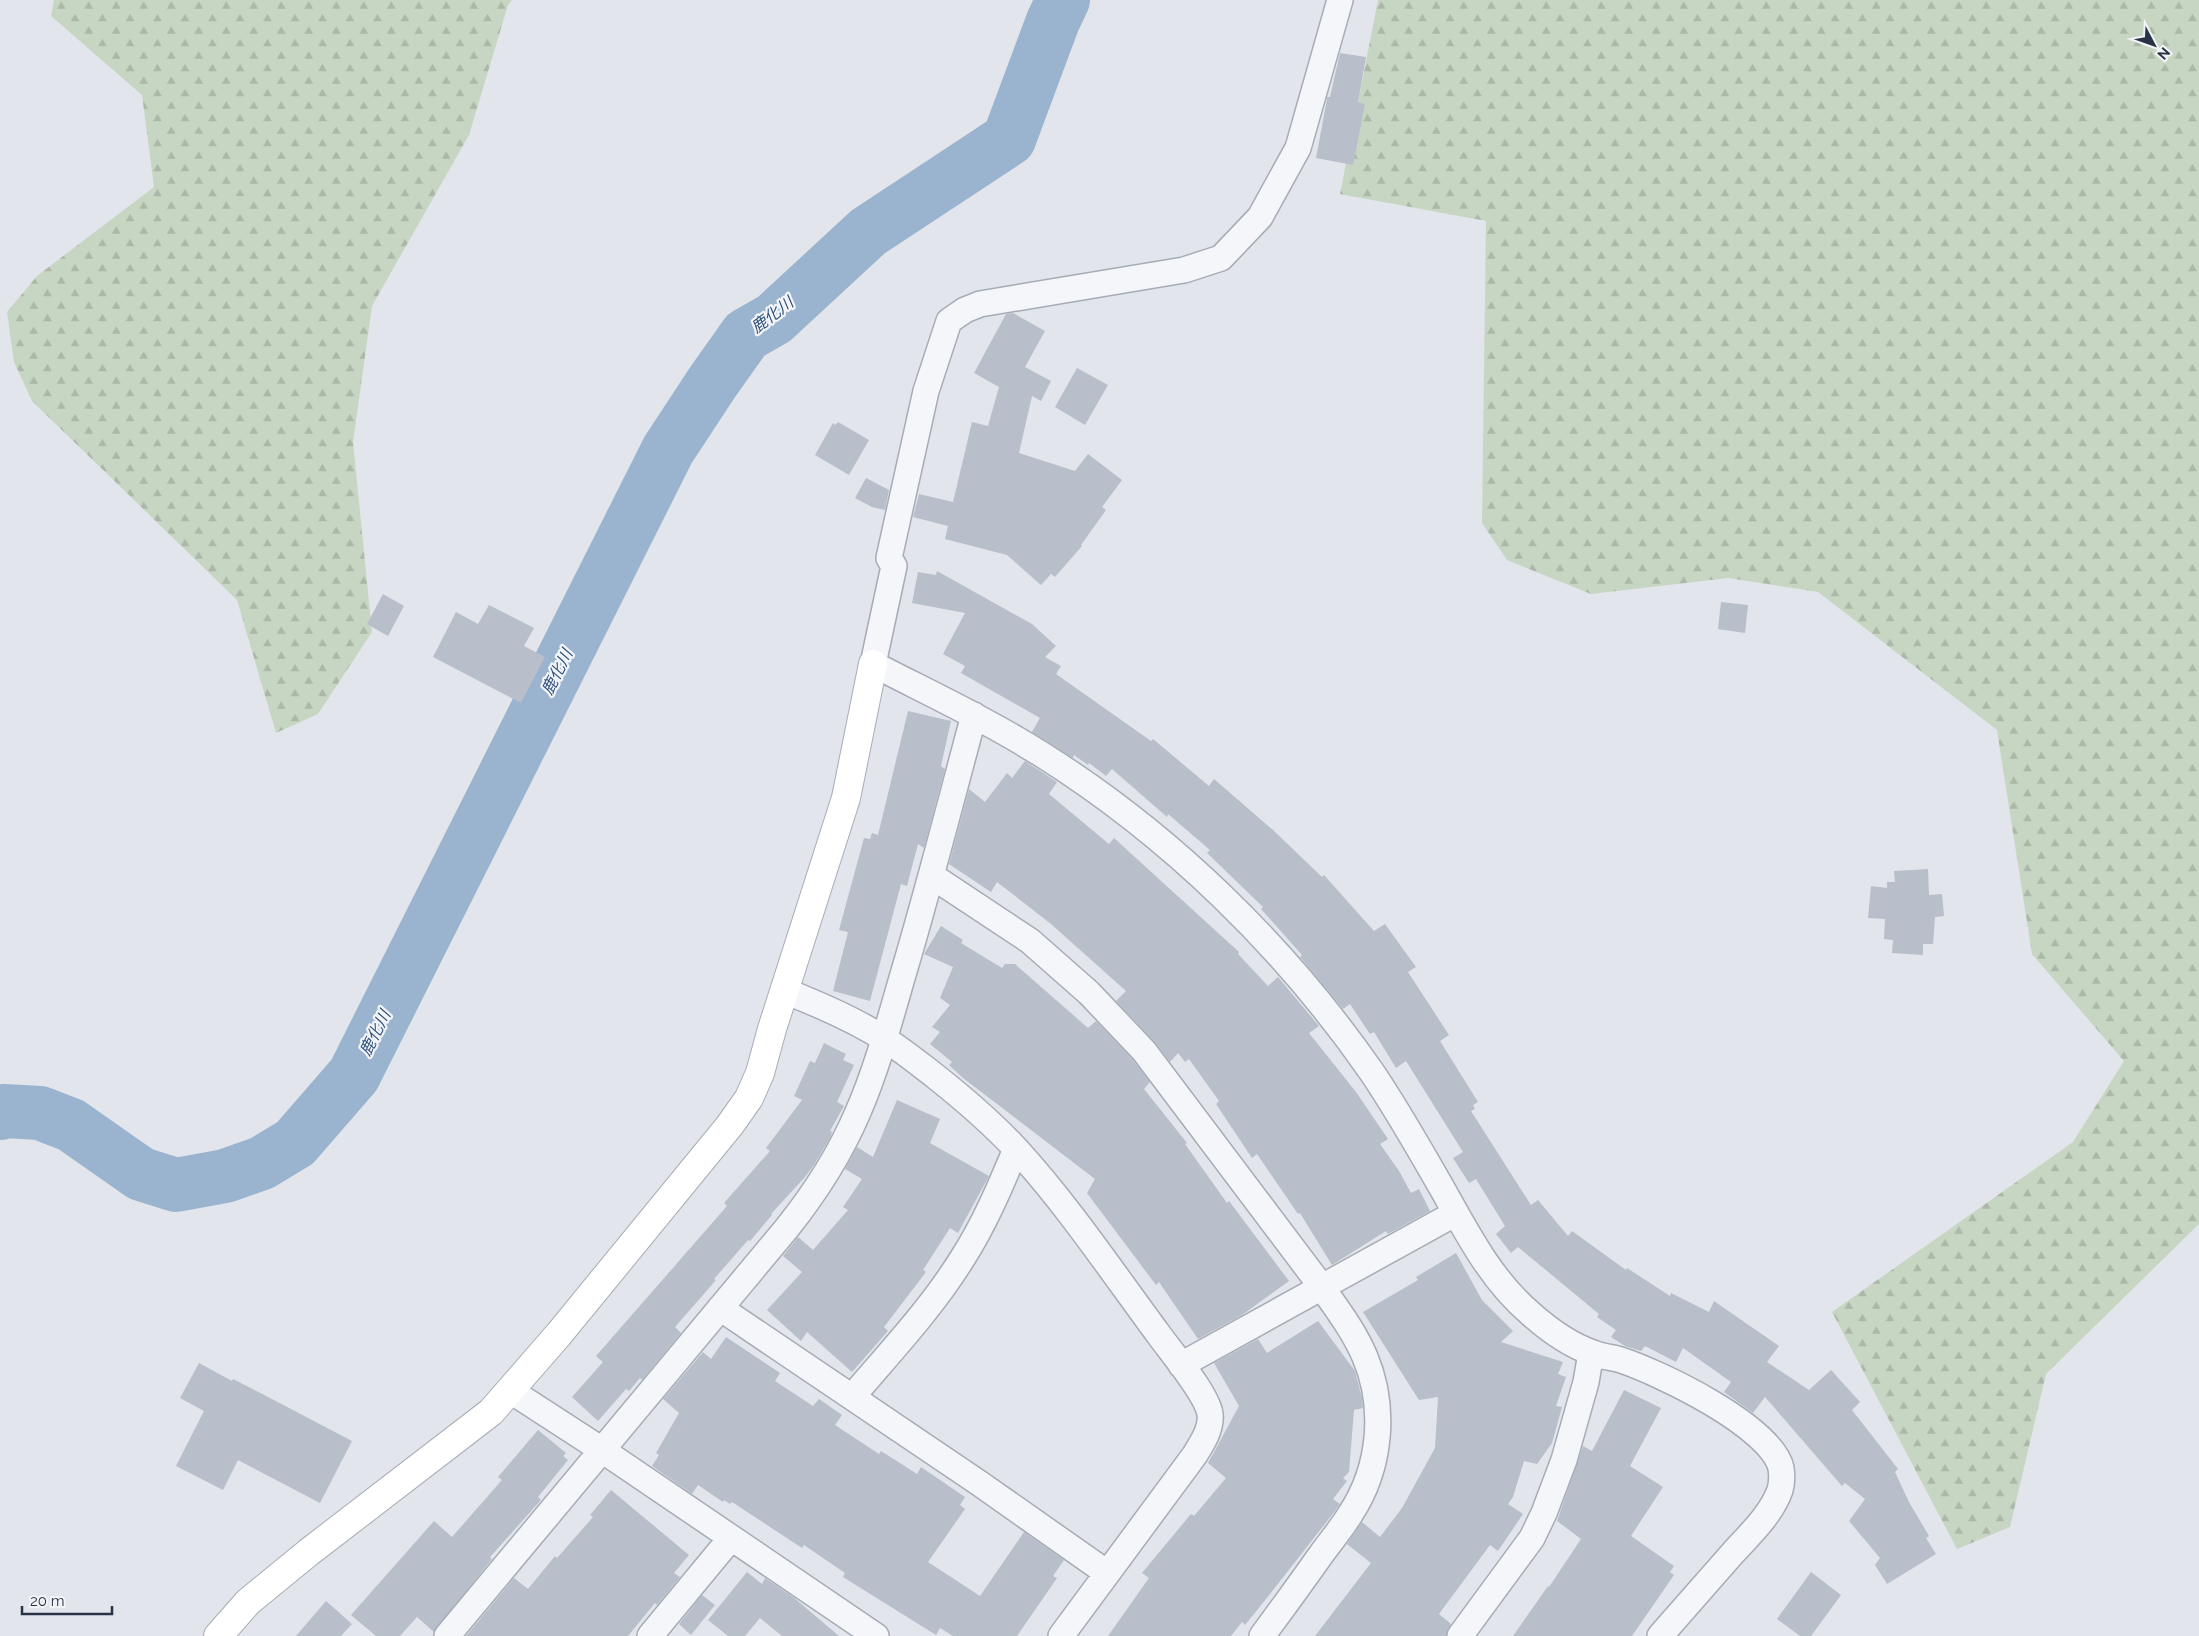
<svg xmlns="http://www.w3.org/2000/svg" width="2199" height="1636" font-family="Raleway,'Noto Sans JP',sans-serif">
  <defs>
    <pattern id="forest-firs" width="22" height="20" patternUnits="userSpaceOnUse" patternTransform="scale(1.25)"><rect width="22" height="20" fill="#c7d6c2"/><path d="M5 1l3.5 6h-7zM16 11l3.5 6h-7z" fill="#abb8a8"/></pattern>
  </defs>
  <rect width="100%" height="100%" fill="#e2e5eb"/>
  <path fill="url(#forest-firs)" d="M54,0H512L508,5L469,135L372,306L353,442L372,632L318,714L276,733L237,600L32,401L14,362L7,312L37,276L154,187L142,95L51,16Z
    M1378,0H2199V1224L2046,1374L2010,1527L1957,1549L1832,1312L2073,1142L2124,1061L2032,954L1997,730L1818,592L1728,578L1591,594L1507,560L1482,523L1486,221L1340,194Z"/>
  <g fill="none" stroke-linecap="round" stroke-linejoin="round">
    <path stroke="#9ab3ce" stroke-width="54" d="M0,1113L4,1111L40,1113L71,1125L141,1174L176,1185L225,1176L262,1163L295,1143L354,1075L668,450L712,383L746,335L774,319L868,232L1009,139L1053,21L1063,0"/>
  </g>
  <path fill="#b8beca" d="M1340,53L1366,57L1358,102L1365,104L1353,165L1316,158L1327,99V97H1330Z
    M1013,313L1045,331L1025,367L1051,381L1041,401L1032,396L1019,453L1075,471L1088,454L1122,480L1102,507L1106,510L1081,545L1082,546L1055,577L1051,574L1041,585L1007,555L945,539L948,526L913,517L919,494L953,502L972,422L988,426L999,387L974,373L1006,314Z
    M1077,368L1108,385L1085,425L1055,407Z
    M838,422L869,440L849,475L815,455L833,423L835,425Z
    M866,478L889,490L885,510L872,507L855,498Z
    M937,571L1032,624L1056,646L1045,657L1061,666L1056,674L1151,741L1153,739L1209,786L1214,779L1273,830L1322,877L1324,875L1374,931L1385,924L1416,967L1408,972L1449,1035L1440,1041L1478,1102L1473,1105L1475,1109L1471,1111L1531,1205L1538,1200L1568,1236L1572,1231L1626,1270L1627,1268L1670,1296L1671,1293L1709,1312L1714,1301L1779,1346L1767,1362L1809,1390L1831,1370L1860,1402L1852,1410L1898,1469L1895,1472L1909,1502L1929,1536L1926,1538L1936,1554L1887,1584L1875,1565L1880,1558L1849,1521L1865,1499L1845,1483L1842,1486L1765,1397L1753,1413L1724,1392L1731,1382L1683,1348L1676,1362L1645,1346L1641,1351L1625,1346L1611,1337L1616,1330L1597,1317L1599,1314L1518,1247L1511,1253L1496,1234L1505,1226L1476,1179L1469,1183L1453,1158L1463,1152L1406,1061L1396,1068L1374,1032L1370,1034L1350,1004L1343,1009L1300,957L1302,955L1261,909L1263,907L1207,853L1210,850L1168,814L1167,817L1112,769L1106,776L1089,763L1088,765L1074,755L1073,758L1032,732L1040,718L961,673L965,666L943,654L965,613L912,603L918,572L936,575Z
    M383,594L404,606L388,636L367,624Z
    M1721,602L1748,605L1745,633L1718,629Z
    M489,605L534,628L524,646L545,657L521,703L433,657L456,612L478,624Z
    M908,711L951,721L941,766L945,769L924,848L918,844L907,886L901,884L870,1001L833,991L848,932L839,930L864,838L870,839L872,833L878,835Z
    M1025,761L1057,782L1049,794L1109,844L1114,838L1239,952L1238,954L1268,986L1278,977L1319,1026L1309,1033L1356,1092L1388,1139L1380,1144L1399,1171L1411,1193L1419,1189L1430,1211L1388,1234L1386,1231L1332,1265L1300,1213L1298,1214L1257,1154L1252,1158L1216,1104L1219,1101L1189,1059L1185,1062L1178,1053L1170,1062L1154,1041L1116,1001L1126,991L1051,924L997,882L991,892L949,864L969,789L985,802L1007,773L1012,778Z
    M1928,869L1929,895L1942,894L1944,916L1935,917L1933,944H1923V955L1892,953L1893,940L1884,939L1885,919L1868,918L1871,886L1887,888V882H1895L1894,871Z
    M941,926L963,940L961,943L1002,968L1005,964H1015L1088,1028L1096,1021L1133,1060L1150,1082L1144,1089L1187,1143L1185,1144L1227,1203L1229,1201L1289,1281L1242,1315L1198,1339L1159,1282L1156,1285L1087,1193L1095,1179L963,1078L949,1065L952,1062L930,1044L940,1032L932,1027L950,1005L940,998L953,967L924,954Z
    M824,1043L846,1054L843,1060L854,1065L837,1102L844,1106L830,1131L832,1132L831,1136L814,1165L805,1177L771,1214L772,1215L750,1241L748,1240L714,1279L716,1280L675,1327L681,1333L642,1380L640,1378L629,1391L626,1389L598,1421L572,1397L603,1362L596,1356L727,1206L724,1203L770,1151L766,1148L802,1100L794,1096L810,1061L815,1063Z
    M897,1100L940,1119L930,1143L989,1176L958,1233L950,1228L923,1270L926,1272L884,1327L888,1331L852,1372L807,1332L801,1341L767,1310L802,1272L783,1256L798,1237L813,1250L848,1210L843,1207L862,1179L845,1169L857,1147L873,1157Z
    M1456,1253L1482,1300L1513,1331L1501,1342L1563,1362L1558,1374L1566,1377L1556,1406L1562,1407L1552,1443L1537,1464L1524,1461L1513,1497L1508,1504L1523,1514L1498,1551L1490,1545L1439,1614L1451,1624L1446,1636H1315L1371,1563L1347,1544L1362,1522L1380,1537L1402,1508L1435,1448L1438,1397L1419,1400L1363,1312L1418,1280L1416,1277Z
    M1318,1321L1355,1371L1362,1398L1363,1408L1354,1410L1349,1472L1343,1478L1347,1481L1333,1499L1340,1504L1335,1511L1270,1594L1245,1625L1242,1622L1231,1636H1108L1149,1578L1142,1573L1191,1514L1194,1516L1226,1478L1208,1463L1239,1406L1214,1363L1258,1339L1267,1353Z
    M726,1337L780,1373L775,1381L813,1406L819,1399L842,1415L835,1425L879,1454L881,1451L917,1474L921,1467L965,1497L960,1505L965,1509L928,1562L980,1596L1024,1532L1064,1560L1053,1576L1057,1578L1017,1636H953L940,1628L936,1635L843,1577L845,1573L804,1545L802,1548L732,1502L730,1504L724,1500L723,1502L698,1485L692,1494L652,1466L659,1455L656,1453L679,1413L663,1399L703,1352L711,1359Z
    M199,1363L232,1381L233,1379L270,1398L352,1441L320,1503L238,1460L223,1490L176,1466L204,1411L180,1398Z
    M1624,1390L1661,1408L1630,1466L1663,1487L1631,1536L1674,1566L1670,1572L1674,1575L1632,1636H1513L1548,1586L1549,1587L1581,1539L1557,1521L1583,1446L1592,1451Z
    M538,1430L566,1453L563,1456L568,1460L538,1497L541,1500L490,1557L492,1559L434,1632L417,1617L400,1636H376L351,1615L434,1521L452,1537L502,1480L498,1477Z
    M611,1490L689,1555L674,1573L680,1577L657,1605L655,1603L628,1636H466L514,1578L528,1589L555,1556L557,1558L593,1517L590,1515Z
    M747,1572L762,1584L765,1578L793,1597L839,1636H782L760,1618L745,1636H728L708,1620Z
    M1811,1572L1841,1595L1811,1636H1800L1777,1619Z
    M702,1595L715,1605L691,1635L679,1624Z
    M326,1601L352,1624L341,1636H296Z"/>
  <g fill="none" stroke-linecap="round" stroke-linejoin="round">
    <g stroke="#a6acb6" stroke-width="28">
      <path id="street" d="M1340,0L1298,148L1260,217L1221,258L1184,270L980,304L965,310L949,321L926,391L889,558L894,566L873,664C929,693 987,720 1041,754C1170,835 1284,946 1371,1071C1397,1109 1420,1150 1443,1190C1468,1235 1492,1281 1531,1314C1549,1330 1570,1345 1593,1353C1602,1357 1612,1357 1621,1360C1660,1373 1771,1426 1781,1468C1782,1475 1782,1483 1780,1490C1771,1515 1750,1534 1732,1554C1708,1581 1684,1609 1660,1636
        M932,876L1030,941L1089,993L1144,1051L1321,1286C1337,1309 1354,1331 1365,1357C1386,1407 1381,1467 1351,1513C1342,1528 1330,1542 1320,1556C1301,1583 1282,1609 1262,1636
        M785,991C818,1004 853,1019 883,1038C901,1049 918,1063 935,1076C964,1099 992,1123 1017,1150C1069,1207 1113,1273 1159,1335C1172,1353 1207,1394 1210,1414C1212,1429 1201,1445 1194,1456L1061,1636
        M720,1308L979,1483L1107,1573
        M1181,1365L1456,1213
        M511,1391L602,1450L876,1636
        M852,1397C890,1352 931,1309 962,1259C984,1225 1000,1187 1016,1149
        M447,1636L787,1228C815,1193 840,1154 858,1112C879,1064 892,1011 907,961C931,879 952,797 974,715
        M650,1636L731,1538
        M1460,1636L1532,1538L1544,1513L1564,1460L1586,1382L1591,1353"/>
    </g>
    <g stroke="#a6acb6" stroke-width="30">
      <path id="secondary" d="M218,1636L248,1602L309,1552L491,1412L559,1334L730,1125L749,1098L760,1073L772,1029L846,798L873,664"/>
    </g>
    <use href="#street" stroke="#f5f6f9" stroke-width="25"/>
    <use href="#secondary" stroke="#fff" stroke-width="28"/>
  </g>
  <g text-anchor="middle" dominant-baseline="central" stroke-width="4.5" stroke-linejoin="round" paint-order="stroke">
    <g font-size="16" font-style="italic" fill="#2f517c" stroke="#f2f4f8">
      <text transform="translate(772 315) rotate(-37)">鹿化川</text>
      <text transform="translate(557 672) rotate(-63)">鹿化川</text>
      <text transform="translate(375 1033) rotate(-63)">鹿化川</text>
    </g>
  </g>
  <g transform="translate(2154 45) rotate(131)" stroke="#f2f4f8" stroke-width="4" paint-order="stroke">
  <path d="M0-4L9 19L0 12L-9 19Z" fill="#283345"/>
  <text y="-8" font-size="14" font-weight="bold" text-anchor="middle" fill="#283345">N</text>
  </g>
  <path d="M22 1606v8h90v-8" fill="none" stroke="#283345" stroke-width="2.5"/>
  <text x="30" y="1606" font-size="15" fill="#283345" stroke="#f2f4f8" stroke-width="4" paint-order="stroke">20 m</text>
</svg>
